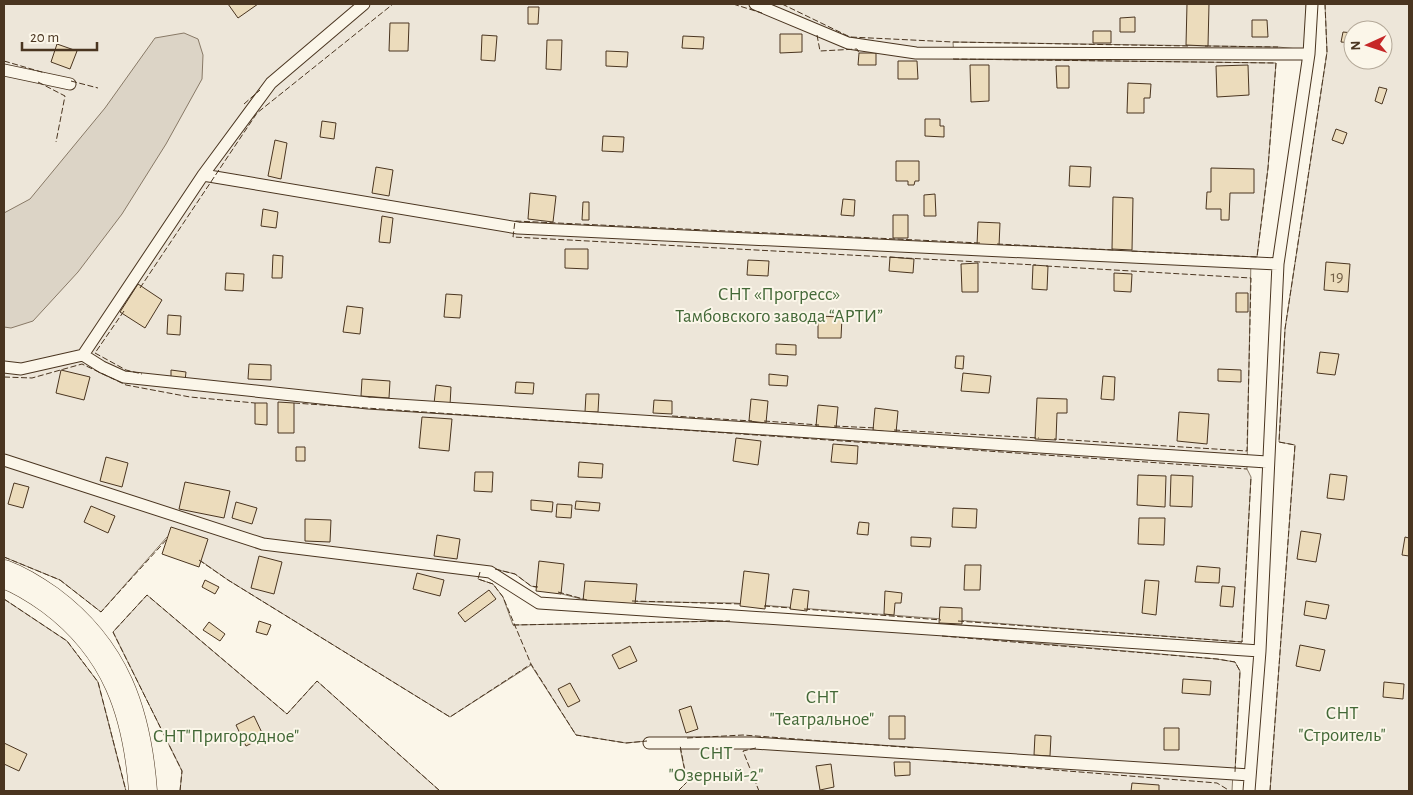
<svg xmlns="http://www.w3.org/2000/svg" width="1413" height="795" font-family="'Alegreya Sans',sans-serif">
  <rect width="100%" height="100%" fill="#fbf6e9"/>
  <path fill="#ede6d9" stroke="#887966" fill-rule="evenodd" d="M4,4H1306L1308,50L1278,47L953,42L954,59L1276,63L1268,168L1257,257H1251L1247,469L1251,477L1242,642L734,603L589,601L531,586L515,574L482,566L478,579L493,584L503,597L513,625L775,620L1217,659L1235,662L1240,671L1235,772H1233L1232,791H678L687,782L678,738L626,743L576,735L531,665L450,717L228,580L167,537L101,612L60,580L4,557Z
    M1325,4H1409V791H1270L1295,445L1279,442L1285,329L1327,52ZM1353,30H1383V60H1353Z
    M147,595L287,714L317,681L440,791H180L182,771L113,632Z
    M4,599L67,641L98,682L126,791H4Z"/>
  <path fill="#dcd4c6" stroke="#887966" d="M184,33L198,39L203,55L202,79L166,144L122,214L78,272L33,321L11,328L4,327V213L30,199L105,108L155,38Z"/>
  <path fill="#ecdcbc" stroke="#4a3520" d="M228,4H258L238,18Z
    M1187,4H1209L1208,46L1186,45Z
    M528,7H539L538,24H528Z
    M1135,17V32H1120V18Z
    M1252,20H1267L1268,37H1252Z
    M390,23H409L408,51H389Z
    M1093,31H1111V43H1093Z
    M1343,32L1353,33V43L1341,42Z
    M780,34H802V52L780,53Z
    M482,35L497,36L495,61L481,60Z
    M683,36L704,37L703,49L682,48Z
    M547,40H562L561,70L546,69Z
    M57,44L77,51L70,69L51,62Z
    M606,51L628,52L627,67L606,66Z
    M859,53H876V65H858Z
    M898,61H917L918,79H898Z
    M970,65H989V101L971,102Z
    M1248,65L1249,95L1217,97L1216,66Z
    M1056,66H1069V88H1057Z
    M1128,83L1151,84L1150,98H1144V113H1127Z
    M1379,87L1387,89L1382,104L1375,101Z
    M925,119H940V126H944V137L925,136Z
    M322,121L336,123L334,139L320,137Z
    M1336,129L1347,133L1343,144L1332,140Z
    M603,136L624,137L623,152L602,151Z
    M275,140L287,143L281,179L268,176Z
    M896,161H919V181H915L914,185H908V181H896Z
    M1070,166L1091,167L1090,187L1069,186Z
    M376,167L393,170L389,196L372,193Z
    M1211,168L1254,169V193H1230L1229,220H1221V209H1206L1207,192H1211Z
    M530,193L556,196L553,222L528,219Z
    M935,194L936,216H924V195Z
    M1113,197L1133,198L1132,250L1112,249Z
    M843,199L855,200L854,216L841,215Z
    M583,202H589V220H582Z
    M263,209L278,212L276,228L261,226Z
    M893,215H908V238H893Z
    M382,216L393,218L390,243L379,242Z
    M978,222L1000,223L999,246L977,245Z
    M565,249H588V269L565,268Z
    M273,255L283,256L282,278H272Z
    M890,257L914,259L913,273L889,271Z
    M748,260L769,261L768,276L747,275Z
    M1326,262L1350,264L1348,292L1324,290Z
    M978,263V292H962L961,264Z
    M1033,265L1048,266L1047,290L1032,289Z
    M226,273L244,274L243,291L225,290Z
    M1114,273L1132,274L1131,292L1114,291Z
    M138,284L162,300L145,328L120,312Z
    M1236,293H1248V312H1236Z
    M446,294L462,295L460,318L444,317Z
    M347,306L363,308L360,334L343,332Z
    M168,315L181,316L180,335L167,334Z
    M818,316L842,317L841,338H818Z
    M776,344L796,345V355L776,354Z
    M1320,352L1339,354L1335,375L1317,373Z
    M956,356H964L963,369L955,368Z
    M249,364L271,365V380L248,379Z
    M1218,369L1241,370V382L1218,381Z
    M61,370L90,377L84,400L56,393Z
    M171,370L186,372L185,381L171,379Z
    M963,373L991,376L989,393L961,391Z
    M769,374L788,376L787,386L769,385Z
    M1103,376L1115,377L1114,400L1101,399Z
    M362,379L390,381L389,398L361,396Z
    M516,382L534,383L533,394L515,393Z
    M436,385L451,387L450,405L434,404Z
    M586,394H599L598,412H585Z
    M1037,398L1067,399V413H1057L1056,440L1035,439Z
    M751,399L768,401L766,423L749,421Z
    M654,400L672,401V414L653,413Z
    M278,402L294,403V433H278Z
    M255,403H267V425L255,424Z
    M818,405L838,407L836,428L816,426Z
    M875,408L898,411L896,433L873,430Z
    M1179,412L1209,414L1207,444L1177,441Z
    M422,417L452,419L449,451L419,448Z
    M736,438L761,441L758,465L733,461Z
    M833,444L858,446L857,464L831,462Z
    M296,447H305V461H296Z
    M106,457L128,463L122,487L100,481Z
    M579,462L603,464L602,478L578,477Z
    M475,472H493L492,492L474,491Z
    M1330,474L1347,476L1344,500L1327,498Z
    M1138,475L1166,476L1165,507L1137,505Z
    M1171,475L1193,476L1192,507L1170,506Z
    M185,482L230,491L224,518L179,509Z
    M14,483L29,487L23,508L8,504Z
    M531,500L553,502L552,512L531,510Z
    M576,501L600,503L599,511L575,509Z
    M236,502L257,508L252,524L232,518Z
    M557,504L572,505L571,518L556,517Z
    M91,506L115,516L108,533L84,522Z
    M953,508L977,509L976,528L952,527Z
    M1139,518H1165L1164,545L1138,544Z
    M305,519L331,520L330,542L305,541Z
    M859,522L869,523L868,535L857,534Z
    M171,527L208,539L199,567L162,554Z
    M1301,531L1321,534L1316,562L1297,559Z
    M437,535L460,539L457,559L434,556Z
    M911,537L931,538L930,547L911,546Z
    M1405,537L1409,538V556L1402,555Z
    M259,556L282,562L274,594L251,588Z
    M539,561L564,564L561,594L536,591Z
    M965,565H981L980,590H964Z
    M1197,566L1220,568L1219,583L1195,582Z
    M744,571L769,574L765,609L740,606Z
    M417,573L444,580L440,596L413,589Z
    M205,580L219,587L215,594L202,587Z
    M1145,580L1159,581L1156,615L1142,613Z
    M585,581L637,584L635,604L583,601Z
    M1222,586L1235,587L1233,607L1220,606Z
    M793,589L809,591L807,611L790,609Z
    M489,590L496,599L465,622L458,613Z
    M885,591L902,593L901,603H895L894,615L884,614Z
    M1306,601L1329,605L1326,619L1304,615Z
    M940,607L962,608V624L939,623Z
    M259,621L271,625L267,635L256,632Z
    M209,622L225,634L220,641L203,630Z
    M1300,645L1325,650L1320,671L1296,666Z
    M630,646L637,661L619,669L612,655Z
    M1183,679L1211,681L1210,695L1182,693Z
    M1384,682L1404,684L1403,699L1383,697Z
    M570,683L580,701L568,707L558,689Z
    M691,706L698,729L686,733L679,710Z
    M254,716L264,737L246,746L236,725Z
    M889,716H905V739H889Z
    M1164,728H1179V750H1164Z
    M1035,735L1051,736L1050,756L1034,755Z
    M4,743L27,754L19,771L4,764Z
    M894,762H910V775L895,776Z
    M831,764L834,787L820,790L816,766Z
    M1132,783L1159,785V791H1131Z"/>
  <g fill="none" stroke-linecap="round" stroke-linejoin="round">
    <g stroke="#4a3520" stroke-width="13">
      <path id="lane" d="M755,4L848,43L916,53L1309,54
        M4,70L70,84
        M203,175L518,228L1278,264
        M83,355L102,367L124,377L368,403L1267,462
        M4,367L21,369L83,355L203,175L271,83L364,4
        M4,460L263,544L490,572L539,603L1260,651
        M649,743H754L1250,775
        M1249,791L1260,651L1278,264L1309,54L1312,4"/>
    </g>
    <g stroke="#4a3520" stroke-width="29">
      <path id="secondary" d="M4,574C20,580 36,590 50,600C116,649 137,712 143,791"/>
    </g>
    <use href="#lane" stroke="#fbf6e9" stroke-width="11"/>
    <use href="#secondary" stroke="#fbf6e9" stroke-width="28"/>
    <path stroke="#4a3520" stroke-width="1" stroke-dasharray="6 2.5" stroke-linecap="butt" d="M733,4L762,13
      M782,4L850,37L953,42L1188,46
      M817,35L820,51L857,49L859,53
      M1205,46L1278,47
      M953,59L1276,63L1268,168L1257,257L1130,251
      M4,61L45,73
      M71,81L98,88
      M38,82L65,96L56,142
      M244,104L260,90
      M980,243L515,221L513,237L1036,265
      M997,244L1115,250
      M1046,266L1251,278L1247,451L1054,439
      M140,288L257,113L393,4
      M124,311L95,353L126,370L142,374
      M4,377L32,378L82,364L126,385L190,397L255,403
      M294,403L1247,469
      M672,416L752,421
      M764,421L819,425
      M834,426L876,428
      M894,430L1039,438
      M4,557L60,580L101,612L168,538
      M199,560L228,580L450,717L531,664
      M495,569L515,574L531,586L538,587
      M480,572L478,579L493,584L503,597L531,664L576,735L626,743L647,741
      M558,592L587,600
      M4,599L67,641L98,682L126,791
      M632,601L742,604
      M764,606L791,608
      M804,609L941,620
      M958,621L1242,642L1251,477
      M513,625L730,621
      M942,636L1217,659L1235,662L1240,671L1235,772
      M687,738L743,735L916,748
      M756,748L743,751L759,791
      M943,761L1217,783L1230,791
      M180,791L182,771L113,632L147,595L287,714L317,681L440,791
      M678,791L687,782L680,745
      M1270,791L1295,445L1279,442L1285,329L1327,52L1325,4"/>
  </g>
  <g text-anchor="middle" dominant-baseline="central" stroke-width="4" stroke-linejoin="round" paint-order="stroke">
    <g font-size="16" fill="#725f47">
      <text x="1337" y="277">19</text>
    </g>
    <g font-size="19" fill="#436837" stroke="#fbf6e9">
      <text x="779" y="294">СНТ «Прогресс»<tspan x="779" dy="22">Тамбовского завода “АРТИ”</tspan></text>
      <text x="822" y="697">СНТ<tspan x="822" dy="22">"Театральное"</tspan></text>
      <text x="1342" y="713">СНТ<tspan x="1342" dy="22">"Строитель"</tspan></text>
      <text x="226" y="736">СНТ"Пригородное"</text>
      <text x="716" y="753">СНТ<tspan x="716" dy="22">"Озерный-2"</tspan></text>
    </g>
  </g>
  <rect width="1413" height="795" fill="none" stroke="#4a3520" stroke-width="10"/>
  <g transform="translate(1368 45) rotate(267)"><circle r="24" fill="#fbf6e9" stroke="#b4a999"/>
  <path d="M0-4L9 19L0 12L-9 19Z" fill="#c62828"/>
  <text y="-8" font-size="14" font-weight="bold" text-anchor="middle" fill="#4a3520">N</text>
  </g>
  <path d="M22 42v8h75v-8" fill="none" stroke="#4a3520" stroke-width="2.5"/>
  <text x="30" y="42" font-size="15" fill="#4a3520" stroke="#fbf6e9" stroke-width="4" paint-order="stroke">20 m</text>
</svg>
